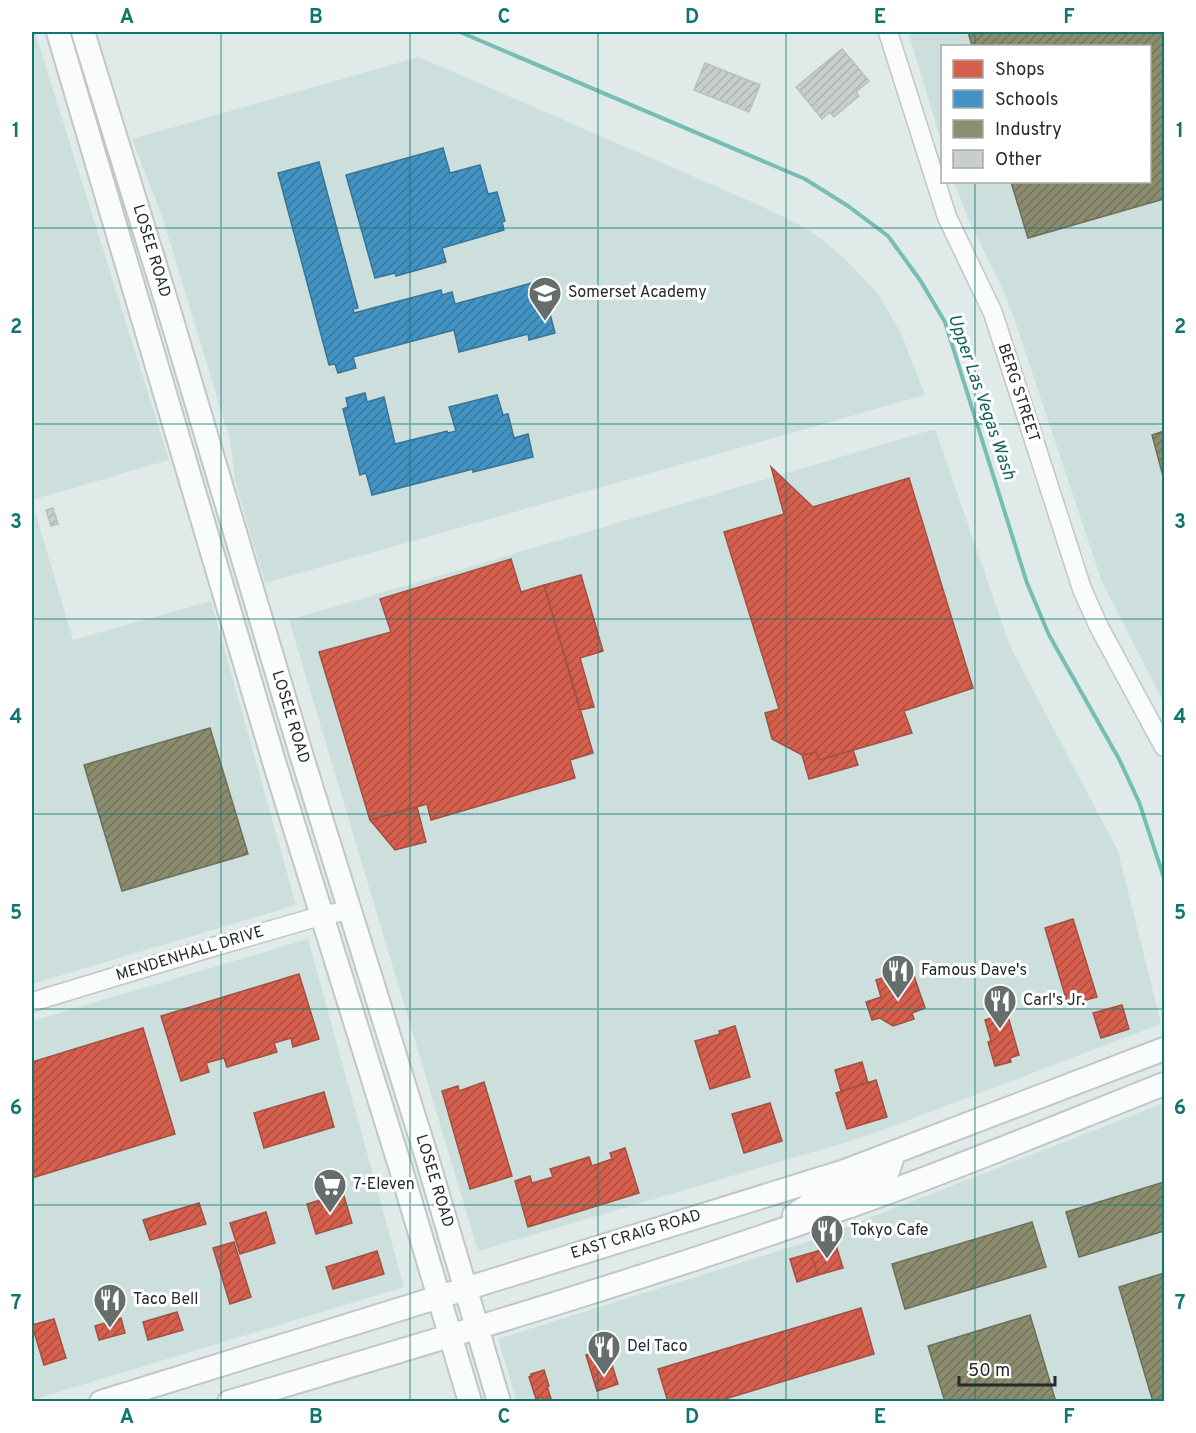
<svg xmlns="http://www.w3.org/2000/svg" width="1196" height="1433" font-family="Overpass,sans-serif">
  <defs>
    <pattern id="shops-hatch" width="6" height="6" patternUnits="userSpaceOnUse" patternTransform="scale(1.5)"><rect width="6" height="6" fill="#d6604d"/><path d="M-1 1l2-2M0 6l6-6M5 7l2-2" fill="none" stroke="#ad4f40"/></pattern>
    <pattern id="schools-hatch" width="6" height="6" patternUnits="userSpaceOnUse" patternTransform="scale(1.5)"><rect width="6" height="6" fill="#4393c3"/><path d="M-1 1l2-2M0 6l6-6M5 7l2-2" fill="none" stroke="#38789f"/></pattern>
    <pattern id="industry-hatch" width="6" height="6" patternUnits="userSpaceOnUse" patternTransform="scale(1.5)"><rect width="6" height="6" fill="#8c8c6e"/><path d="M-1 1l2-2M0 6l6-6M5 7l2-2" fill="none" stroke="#72735b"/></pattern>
    <pattern id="building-hatch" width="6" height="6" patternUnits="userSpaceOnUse" patternTransform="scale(1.5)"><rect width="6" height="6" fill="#c7cecd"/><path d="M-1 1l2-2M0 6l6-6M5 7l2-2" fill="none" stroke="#abb1b0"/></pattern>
  </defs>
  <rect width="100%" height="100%" fill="#e0eae8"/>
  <path fill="#cddfdd" d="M32,32H35L169,460L32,500Z
    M908,32H1164V703L1102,582L1014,318L1003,290L967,216L954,182H1150V46H942V144Z
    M419,57L761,206L802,226L824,241L847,261L878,294L901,333L925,395L265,583L235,481L230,440L163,219L132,139Z
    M935,429L1010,646L1118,851L1161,1024L864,1137L478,1251L289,620Z
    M32,501L73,640L211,601L296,905L32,984Z
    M308,939L404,1287L32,1400V1021Z
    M1164,1103V1401H517L498,1339L810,1241Z"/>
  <path fill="url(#shops-hatch)" stroke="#a15042" stroke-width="1.5" d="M771,467L813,507L909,478L973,688L904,711L912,733L819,760L816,752L802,755L772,739L765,713L779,709L724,532L784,514Z
    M511,559L521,592L544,585L593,753L570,760L575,778L431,820L427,804L370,820L319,652L391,632L380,599Z
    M581,575L603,651L580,658L594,707L580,710L544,585Z
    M853,750L858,765L809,779L802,755L816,752L819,760Z
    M417,807L426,842L395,850L370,820Z
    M1073,919L1097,997L1068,1005L1045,928Z
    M299,974L319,1039L293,1047L291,1038L274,1043L277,1052L227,1067L224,1058L206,1063L209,1072L181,1081L161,1016Z
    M893,975L896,983L914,976L925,1008L912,1013L914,1019L893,1026L880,1018L872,1020L866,1002L881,997L876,980Z
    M1122,1005L1129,1029L1101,1038L1093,1013Z
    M1007,1013L1019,1055L1010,1058L1011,1062L995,1066L988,1042L991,1041L985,1020Z
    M735,1026L750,1077L710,1089L695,1041L720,1034L719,1031Z
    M143,1028L175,1134L32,1178V1062Z
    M862,1062L868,1083L841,1091L835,1070Z
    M876,1080L887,1117L847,1129L836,1093Z
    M484,1082L512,1176L470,1189L442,1091L458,1086L459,1091Z
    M324,1092L334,1127L264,1148L254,1113Z
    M770,1103L782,1141L744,1153L732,1114Z
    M625,1148L639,1193L528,1227L515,1181L530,1176L532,1183L553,1177L550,1169L589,1157L592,1166L612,1159L610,1153Z
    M343,1193L352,1223L316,1234L307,1204Z
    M199,1203L206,1224L150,1240L143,1220Z
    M266,1212L275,1243L240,1254L230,1223Z
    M234,1242L251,1297L230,1304L213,1248Z
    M836,1245L843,1268L818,1275L811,1253Z
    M377,1251L384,1274L333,1289L326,1267Z
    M811,1253L818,1275L797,1282L790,1259Z
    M861,1308L874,1354L715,1402H668L658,1369Z
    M177,1312L183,1330L148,1340L143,1322Z
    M121,1318L125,1333L99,1340L95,1326Z
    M54,1319L66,1358L44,1365L32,1325Z
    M607,1349L618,1384L597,1391L586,1355Z
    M544,1370L549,1386H547L552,1402H543L542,1397L536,1399L529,1377L531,1376V1374Z"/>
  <path fill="url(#schools-hatch)" stroke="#3a7495" stroke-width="1.5" d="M443,148L450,173L480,165L488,194L497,192L505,221L502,222L504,230L442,248L446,262L396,276L395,273L375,278L346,175Z
    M319,162L358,308L353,309L354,313L441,290L442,295L452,292L455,304L532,283L538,308L548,306L555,333L529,340L528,334L459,352L454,330L353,357L356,368L338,373L335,364L329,365L278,173Z
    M365,393L367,402L384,397L395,444L447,431L448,433L456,431L449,407L497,395L503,415L508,414L514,438L528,434L533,457L473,472V469L372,495L366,473L360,475L343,409L348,407L346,398Z"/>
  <path fill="url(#industry-hatch)" stroke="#6d6f5a" stroke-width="1.5" d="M968,32H1164V199L1028,238L1011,182H1150V46H972Z
    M1164,431V480L1152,435Z
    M210,728L248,854L122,891L84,765Z
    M1164,1182V1231L1079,1257L1066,1212Z
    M1032,1222L1046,1267L905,1309L892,1264Z
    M1164,1273V1402H1153L1119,1287Z
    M1030,1315L1056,1402H945L928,1346Z"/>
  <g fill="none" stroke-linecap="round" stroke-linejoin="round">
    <path stroke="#76beb4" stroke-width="4" d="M460,32L805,179L848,206L888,236L920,280L945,322L1027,583L1049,635L1119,759L1139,802L1164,878"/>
  </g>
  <path fill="url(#building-hatch)" stroke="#b8c0be" stroke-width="1.5" d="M842,49L869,81L856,92L859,96L834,117L830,112L822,119L796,87Z
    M705,63L760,85L749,112L694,90Z
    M53,508L58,524L51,526L46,510Z"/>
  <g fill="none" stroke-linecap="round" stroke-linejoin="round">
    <g stroke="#c1c7c6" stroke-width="21">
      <path id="minor" d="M888,32L947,217L993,313L1082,589L1099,627L1164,747
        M32,1002L213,947L320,916L350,910"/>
    </g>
    <g stroke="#c1c7c6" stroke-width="26">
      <path id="major" d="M58,32L275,765L400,1166L470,1402
        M83,32L165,297L302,757L427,1158L499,1402
        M851,1206L857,1189L888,1171L894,1153
        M794,1215L812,1203L833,1194L841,1186L845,1171
        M101,1402L845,1171L1164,1049
        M229,1402C437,1340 645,1279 850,1206C956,1169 1060,1125 1164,1084"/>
    </g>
    <use href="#minor" stroke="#fafcfc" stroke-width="18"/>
    <use href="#major" stroke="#fafcfc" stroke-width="22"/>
  </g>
  <path fill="none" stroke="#0f766e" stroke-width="1.5" stroke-opacity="0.55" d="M221,32V1402M410,32V1402M598,32V1402M786,32V1402M975,32V46M975,182V1402M32,228H1164M32,424H1164M32,619H1164M32,814H1164M32,1009H1164M32,1205H1164"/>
  <defs>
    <g id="school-pin" transform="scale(1.725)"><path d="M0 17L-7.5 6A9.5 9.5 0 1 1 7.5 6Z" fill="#666e6c" stroke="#fff"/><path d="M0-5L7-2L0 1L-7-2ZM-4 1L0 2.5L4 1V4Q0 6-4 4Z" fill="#fff"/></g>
    <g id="restaurant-pin" transform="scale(1.725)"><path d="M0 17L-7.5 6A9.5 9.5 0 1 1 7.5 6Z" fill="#666e6c" stroke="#fff"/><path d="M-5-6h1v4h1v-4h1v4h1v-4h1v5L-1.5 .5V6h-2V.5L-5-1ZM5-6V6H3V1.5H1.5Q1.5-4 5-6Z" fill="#fff"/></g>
    <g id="supermarket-pin" transform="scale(1.725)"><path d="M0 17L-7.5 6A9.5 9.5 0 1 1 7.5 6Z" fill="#666e6c" stroke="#fff"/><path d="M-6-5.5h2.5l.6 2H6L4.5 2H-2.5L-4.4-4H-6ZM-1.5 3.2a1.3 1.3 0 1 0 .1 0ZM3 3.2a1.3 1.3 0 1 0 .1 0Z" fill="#fff"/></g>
  </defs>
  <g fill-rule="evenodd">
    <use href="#school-pin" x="545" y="293"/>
    <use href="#restaurant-pin" x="898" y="971"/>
    <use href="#restaurant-pin" x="1000" y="1001"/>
    <use href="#supermarket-pin" x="330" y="1185"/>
    <use href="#restaurant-pin" x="827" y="1231"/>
    <use href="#restaurant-pin" x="110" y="1300"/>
    <use href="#restaurant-pin" x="604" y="1347"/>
  </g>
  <g text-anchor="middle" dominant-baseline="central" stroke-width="6" stroke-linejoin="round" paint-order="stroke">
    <g font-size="16" fill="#252b2a" stroke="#fff">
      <text transform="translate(151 251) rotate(73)">LOSEE ROAD</text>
      <text transform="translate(1018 393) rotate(72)">BERG STREET</text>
      <text transform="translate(290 717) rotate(73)">LOSEE ROAD</text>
      <text transform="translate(190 954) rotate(-17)">MENDENHALL DRIVE</text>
      <text transform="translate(434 1181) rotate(73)">LOSEE ROAD</text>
      <text transform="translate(636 1235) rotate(-17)">EAST CRAIG ROAD</text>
    </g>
    <g font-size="16" fill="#252b2a" stroke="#fff" text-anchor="start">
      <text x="568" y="293">Somerset Academy</text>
      <text x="921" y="971">Famous Dave's</text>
      <text x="1023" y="1001">Carl's Jr.</text>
      <text x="353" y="1185">7-Eleven</text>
      <text x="850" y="1231">Tokyo Cafe</text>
      <text x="133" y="1300">Taco Bell</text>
      <text x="627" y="1347">Del Taco</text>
    </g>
    <g font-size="18" font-style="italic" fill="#14645b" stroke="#fff">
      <text transform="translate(981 397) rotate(71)">Upper Las Vegas Wash</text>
    </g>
  </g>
  <rect width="1196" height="1433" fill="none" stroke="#ffffff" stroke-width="66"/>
  <rect x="941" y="45" width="210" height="138" fill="#ffffff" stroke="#a8aaaa" stroke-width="1.5"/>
  <rect x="953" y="60" width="30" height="18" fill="#d6604d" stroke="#a8aaaa" stroke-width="1.5"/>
  <text x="995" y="75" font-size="18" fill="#252b2a">Shops</text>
  <rect x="953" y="90" width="30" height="18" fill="#4393c3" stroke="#a8aaaa" stroke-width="1.5"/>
  <text x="995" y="105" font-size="18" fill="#252b2a">Schools</text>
  <rect x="953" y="120" width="30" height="18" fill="#8c8c6e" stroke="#a8aaaa" stroke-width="1.5"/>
  <text x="995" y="135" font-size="18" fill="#252b2a">Industry</text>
  <rect x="953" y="150" width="30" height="18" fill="#c7cecd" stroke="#a8aaaa" stroke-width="1.5"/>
  <text x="995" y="165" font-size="18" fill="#252b2a">Other</text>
  <path d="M959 1376v9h96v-9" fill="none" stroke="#252b2a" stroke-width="3"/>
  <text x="968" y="1376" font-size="18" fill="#252b2a" stroke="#ffffff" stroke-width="4.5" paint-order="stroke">50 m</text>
  <rect x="33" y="33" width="1130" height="1367" fill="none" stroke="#0f766e" stroke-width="2"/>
  <g font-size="20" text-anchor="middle" font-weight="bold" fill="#0f766e">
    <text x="127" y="23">A</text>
    <text x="316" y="23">B</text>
    <text x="504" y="23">C</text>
    <text x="692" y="23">D</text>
    <text x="880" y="23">E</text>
    <text x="1069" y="23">F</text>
    <text x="16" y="137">1</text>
    <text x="1180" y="137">1</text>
    <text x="16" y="333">2</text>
    <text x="1180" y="333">2</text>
    <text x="16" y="528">3</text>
    <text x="1180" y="528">3</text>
    <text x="16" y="723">4</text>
    <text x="1180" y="723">4</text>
    <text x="16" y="919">5</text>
    <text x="1180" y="919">5</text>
    <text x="16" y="1114">6</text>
    <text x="1180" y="1114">6</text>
    <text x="16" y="1309">7</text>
    <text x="1180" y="1309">7</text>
    <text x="127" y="1423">A</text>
    <text x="316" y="1423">B</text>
    <text x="504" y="1423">C</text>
    <text x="692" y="1423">D</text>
    <text x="880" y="1423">E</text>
    <text x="1069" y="1423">F</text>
  </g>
</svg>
